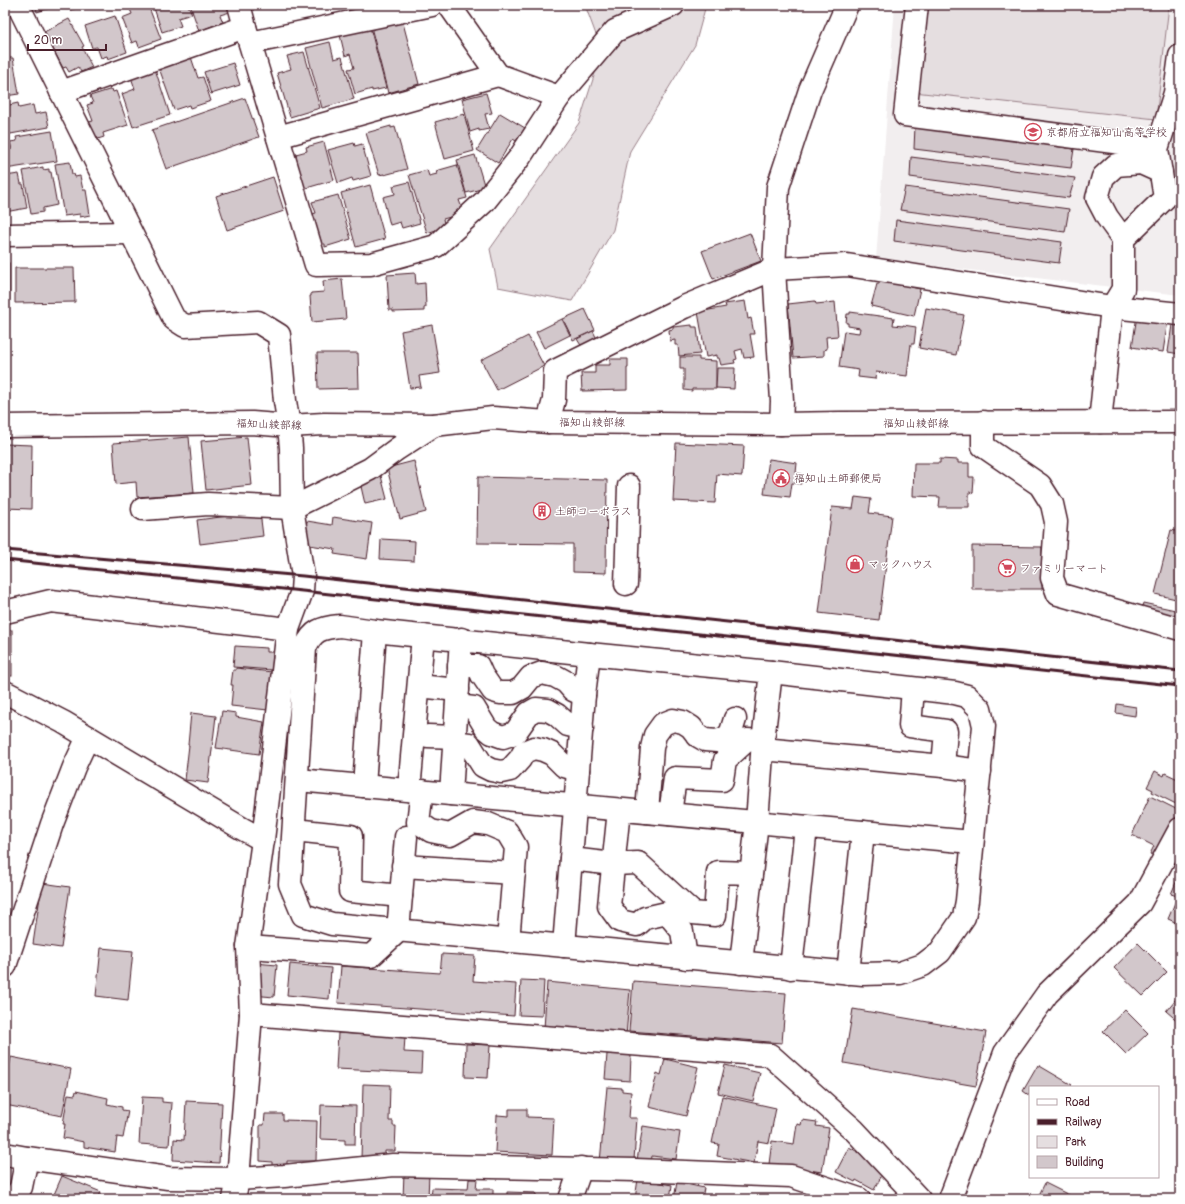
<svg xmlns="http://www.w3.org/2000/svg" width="1185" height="1204" viewBox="0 0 1185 1204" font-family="Pangolin,'Klee One',sans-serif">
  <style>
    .built { fill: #f2eeef }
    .green { fill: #e5dee0; stroke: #987e86 }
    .building { fill: #d2c7cb; stroke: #4a1f2b }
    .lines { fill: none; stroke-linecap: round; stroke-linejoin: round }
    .minor-casing { stroke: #4a1f2b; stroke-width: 25 }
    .major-casing { stroke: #4a1f2b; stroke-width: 25 }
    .minor { stroke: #fff; stroke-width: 22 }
    .major { stroke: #fff; stroke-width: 22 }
    .rail { stroke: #4a1f2b; stroke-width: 3 }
    .labels { text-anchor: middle; stroke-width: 3; stroke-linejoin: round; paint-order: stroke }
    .poi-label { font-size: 11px; fill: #4a1f2b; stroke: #fff; text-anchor: start }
    .street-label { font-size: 11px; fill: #4a1f2b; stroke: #fff }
  </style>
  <rect width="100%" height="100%" fill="#fff"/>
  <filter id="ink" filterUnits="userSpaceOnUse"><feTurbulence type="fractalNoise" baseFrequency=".025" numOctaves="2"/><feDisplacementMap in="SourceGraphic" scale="8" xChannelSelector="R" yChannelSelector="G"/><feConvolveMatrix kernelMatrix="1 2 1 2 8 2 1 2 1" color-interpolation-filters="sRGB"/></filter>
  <g filter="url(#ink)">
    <!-- built -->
    <path class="built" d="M895,5h285v290l-304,-36z"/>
    <!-- green -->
    <g class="green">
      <path d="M585,5h121l-11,40 -65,106 -17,79 -41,71 -74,-14 -8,-38 89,-126 23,-72z"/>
      <path d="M923,5h246l-13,114 -242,-27z"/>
    </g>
    <!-- building -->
    <g class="building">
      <path d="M35,5h25l-23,7z"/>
      <path d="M69,5h20l-19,5z"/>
      <path d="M142,5h6l13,34 -22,8 -2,-6 -5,2 -10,-25 10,-4 -2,-5z"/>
      <path d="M153,5h35l4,9 -14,4 3,8 -19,6z"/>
      <path d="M190,5h38l2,7 -10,3 3,7 -24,9z"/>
      <path d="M115,16l12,36 -19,7 -1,-3 -6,2 -4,-11 -5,1 -7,-22z"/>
      <path d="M69,19l15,27 -2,1 10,20 -11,5 -3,-5 -9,5 -3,-5 -3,1 -19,-36z"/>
      <path d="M402,19l17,65 -31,9 -17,-66z"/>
      <path d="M370,27l16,61 -14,3v-2l-17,5 -7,-25 6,-1 -4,-14 -5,2 -5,-21z"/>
      <path d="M330,42l4,17 8,-2 12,42 -32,9 -16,-60z"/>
      <path d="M8,52l1,6h4l6,36 -14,2v-43z"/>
      <path d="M304,52l16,56 -30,9 -13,-44 14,-4 -4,-13z"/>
      <path d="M191,57l7,21 5,-1 8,24 -21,7 -1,-3 -15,5 -15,-42z"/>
      <path d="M233,63l7,22 -29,9 -7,-22z"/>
      <path d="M155,69l15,46 -37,12 -11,-33 13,-5 -4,-12z"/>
      <path d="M112,89l1,3 3,-1 12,34 -25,8 1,4 -9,3 -6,-18 4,-1 -6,-16 6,-2 -3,-7z"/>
      <path d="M486,93l6,20 -7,1 4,15 -10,2v-2l-9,3 -8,-33z"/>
      <path d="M245,98l14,39 -93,32 -14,-39z"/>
      <path d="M18,103l1,5 14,-3 2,9 11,-2 3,15 -44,8v-29z"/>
      <path d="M500,113l25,15 -9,13 -3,-2 -15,24 -21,-13z"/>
      <path d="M464,114l10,37 -29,8 -10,-37z"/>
      <path d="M391,126v2l4,-1 12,42 -23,6v-1l-5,1 -13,-42z"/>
      <path d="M915,126l159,23 -3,19 -157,-19z"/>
      <path d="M52,131l5,30 -52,8v-19l7,-1 -2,-7 7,-1 -1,-4z"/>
      <path d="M324,142l10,38 -31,9 -8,-32 2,-1 -1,-2 11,-3 -1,-4z"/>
      <path d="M354,143l1,3 7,-2 9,32 -18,5 -1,-3 -14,5 -10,-33z"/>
      <path d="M475,155l10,33 -19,5 -9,-33z"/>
      <path d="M911,157l164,21 -6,20 -159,-21z"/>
      <path d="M70,162l2,12h2l1,3 5,-1 3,14h3l4,25 -10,2v-3l-16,2 -9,-52z"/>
      <path d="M457,165l10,33 -8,2 4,11 -9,3v2l-11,3 2,8 -18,6 -18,-58 18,-5 2,6 8,-2 -1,-3z"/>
      <path d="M43,167v3l6,-1v3h2l6,33 -14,3v4l-12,2 -8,-43z"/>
      <path d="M19,174l2,10h2l4,24 -22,4v-36z"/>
      <path d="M273,177l11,34 -57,19 -11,-34z"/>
      <path d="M409,182l11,41 -18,5 -2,-6 -10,3 -7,-28 12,-3 -2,-8z"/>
      <path d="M370,185l15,54 -29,8 -15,-54z"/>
      <path d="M905,187l164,22 -4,23 -165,-22z"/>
      <path d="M338,195l13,44 -26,8v-3h-3l-10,-30 4,-1 -4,-11z"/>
      <path d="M896,220l166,22 -3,21 -165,-22z"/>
      <path d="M750,233l11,28 -48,18 -11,-28z"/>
      <rect x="5" y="263" width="4" height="39"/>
      <path d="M15,268h59l1,34 -60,1z"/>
      <path d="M415,273l1,11 9,-1 1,24 -2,1v3l-31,1v-2h-4l-2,-35z"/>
      <path d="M342,279l4,40 -34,3 -2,-26h1v-3l13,-1 -1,-11z"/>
      <path d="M880,280l40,9 -6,27 -43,-10 6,-22h2z"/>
      <path d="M745,301l3,18 3,-1 3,16h-4l4,23 -10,1 -2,-9 -7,2 2,8 -3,1 1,3 -14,2 -2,-7h-2v-3l-11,2 -8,-45 28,-5 -1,-3z"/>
      <path d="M815,301l1,3 19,-2 3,34 -12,1 1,12 -3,1v6l-31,2 -5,-54z"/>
      <path d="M926,308l38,7 -8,40 -37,-7z"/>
      <path d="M585,309l10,21 -22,10 -10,-21z"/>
      <path d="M850,312l44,6 -1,7 10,1v-1l13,2 -2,17h-3l-4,32 -31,-4 -1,7 -17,-2 1,-7 -20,-3 5,-36 15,2 1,-5 -12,-2v-3h-2l1,-9h3z"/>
      <path d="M1137,316l31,4 -5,32 -31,-5z"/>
      <path d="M1173,318l7,1v35l-12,-2z"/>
      <path d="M562,319l8,16 -26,13 -8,-16z"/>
      <path d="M432,325l8,48 -21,3 2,11 -11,1 -9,-57z"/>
      <path d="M692,325v2h5l3,27 -21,2 -1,-11h-3v-5l-5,1 -1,-11 4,-1v-2z"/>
      <path d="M593,331l4,8 -15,8 -5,-8z"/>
      <path d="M528,336l16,30 -47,24 -16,-30z"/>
      <path d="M317,353h41l1,35 -41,1z"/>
      <path d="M680,357h19v3l17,1v28h-24v2l-8,-1v-21h-4z"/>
      <path d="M610,359h18v9h-1v22l-45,1 -1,-18h14v-8h15z"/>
      <path d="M717,368h18l-1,21 -18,-1z"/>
      <path d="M189,437l5,56 -57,4 -1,-15 -20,2 -3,-41z"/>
      <path d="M247,437l5,48 -46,5 -5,-49z"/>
      <path d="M676,443l68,3 -2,30 -25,-2 -2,29 -42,-2z"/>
      <path d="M5,444l27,1 -1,64 -26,-1z"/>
      <path d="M769,459l28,4 -1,10 6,1 -1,10 -9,-1 -2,14 -26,-3z"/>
      <path d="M940,459l18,1v3h11v14h5l-1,16 -4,-1v15h-30l1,-10 -27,-1 1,-33h26z"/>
      <path d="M414,461l12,51 -26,7 -13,-51z"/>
      <path d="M380,472l7,27 -22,5 -6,-26z"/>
      <path d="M478,477l129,3 -1,93 -33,-1v-28l-96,-1z"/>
      <path d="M855,497l16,2 -2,14 23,3 -13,104 -60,-7 13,-106 21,2z"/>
      <path d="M260,512l3,24 -63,8 -3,-24z"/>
      <path d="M333,517l39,6 -5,36 -33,-5 1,-5 -32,-5 4,-23 25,4z"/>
      <path d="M1171,530l9,2v68l-25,-6z"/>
      <path d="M381,539l34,2 -1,20 -34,-2z"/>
      <path d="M972,546l70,1v42h-70z"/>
      <path d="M1143,603l37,8v9l-39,-9z"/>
      <rect x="5" y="630" width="7" height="46"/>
      <path d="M235,646l32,2v4h6l-1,18 -39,-3z"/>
      <path d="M236,668l36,4 -4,38 -37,-4 2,-21h-2l2,-15h3z"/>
      <path d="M1117,704l19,3 -1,9 -19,-3z"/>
      <path d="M222,711l14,2v4l28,5 -5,32 -43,-6z"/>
      <path d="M191,713l25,3 -8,67 -23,-3 4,-35h-1z"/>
      <path d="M1155,771l9,5 1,-3 15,7v26l-28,-14 1,-2 -6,-3z"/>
      <path d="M1150,796l30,15 -22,47 -8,-4 4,-8 -22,-11z"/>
      <path d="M1180,852v12l-4,-2z"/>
      <path d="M1180,873v24l-9,-3z"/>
      <path d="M42,883l28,4 -9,61 -28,-4z"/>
      <path d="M1177,898l3,2v27l-5,-2v-3l-7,-3z"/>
      <path d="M1138,943l29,29 -24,24 -29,-28z"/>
      <path d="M101,948l32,3 -5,49 -32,-4z"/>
      <path d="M442,954l33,2 -2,25 43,3 -2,32 -176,-13 3,-37 99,7z"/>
      <path d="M255,963l22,2 -3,32 -22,-2z"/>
      <path d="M290,964l41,4 -2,31 -42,-4z"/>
      <path d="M521,980l23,1 -2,35 -23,-1z"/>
      <path d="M633,981l153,12 -4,50 -153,-12z"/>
      <path d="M547,982l83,8 -4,46 -82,-7z"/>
      <path d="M1180,994v29l-14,-12z"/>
      <path d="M853,1009l133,23 -10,54 -132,-23z"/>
      <path d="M1125,1010l23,23 -22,21 -23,-23z"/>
      <path d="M338,1033l67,4 -1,15 18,1 -1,20 -85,-4z"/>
      <path d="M466,1044l24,1 -2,33 -23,-1z"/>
      <path d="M607,1054l24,1 -1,26 -25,-2z"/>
      <path d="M11,1057l60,12 -9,47 -57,-11v-16z"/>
      <path d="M665,1059l33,8 -12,49 -37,-9 8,-34 4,2z"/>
      <path d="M725,1065l35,8 -7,28 -35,-8z"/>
      <path d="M1038,1065l34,20 -2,2h-40v9l-7,-5z"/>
      <path d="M363,1084l27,1 -1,36h4v5h3l-1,25h-10v9l-24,-1z"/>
      <path d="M607,1087l15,1v3l9,1 -2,26h8l-3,42 -34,2z"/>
      <path d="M76,1091l32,7 -1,6 15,3v3l6,1 -5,27 -6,-1 -2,15 -31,-5v-5l-21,-4 2,-14h-2l5,-30 7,1z"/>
      <path d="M722,1096l54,12 -7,35 -11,-2 -4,22 -37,-7 2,-12 -7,-1z"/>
      <path d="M142,1097l20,1v4l10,1 -3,43 -30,-2z"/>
      <path d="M186,1101l36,2 -3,60 -46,-3 1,-21 10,1z"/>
      <path d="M321,1105l35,1 -1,38h-10v-4l-25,-1z"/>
      <path d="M509,1109h18v8l27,1 -2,37 -57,-3 2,-37 12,1z"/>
      <path d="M265,1114h18v6l34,1 -1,40h-29v7h-15v-6l-12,-1v-36h4z"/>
      <path d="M802,1120l15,2 -1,4 13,2 -7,44 -53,-8 3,-23 22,3 3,-20 4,1z"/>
      <path d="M643,1126l37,6 -4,27 -24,-3 -1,7 -14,-3z"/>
      <path d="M849,1147l18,10 -1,3 9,5 -1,3 9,5 -9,17 -18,-10 -1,2 -19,-10z"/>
      <path d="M404,1172l25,1 -1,26h-25z"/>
      <path d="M62,1176l39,16 -3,7h-46z"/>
      <path d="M469,1179h8l-1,10h17v10h-62l1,-11 36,1z"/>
      <path d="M638,1179l34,6 -2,14h-35z"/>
      <path d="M677,1182l27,6 -2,11h-28z"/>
      <path d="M1045,1183l32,16h-40z"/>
      <path d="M507,1192l29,1v6h-29z"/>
    </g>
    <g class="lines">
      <!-- minor casing -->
      <g class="minor-casing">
        <g id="minor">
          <path d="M18,5l156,314 11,7 73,-4 21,13 6,66 4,25 2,22 1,60 11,68 -1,15 -14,38 -25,211 -15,107 3,67 -13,165 -4,20"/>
          <path d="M449,5l49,70 61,22"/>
          <path d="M917,5l-12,110 224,29 28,5"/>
          <path d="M245,27l71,238 55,-1 65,-18 49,-45 35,-44 39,-60 56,-66 58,-26"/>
          <path d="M250,43l182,-38"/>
          <path d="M61,92l184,-65 -6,-22"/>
          <path d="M278,137l220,-62"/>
          <path d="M5,235l125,-2"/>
          <path d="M1123,239l-16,-22 -10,-19 6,-21 13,-12 25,-2 20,9"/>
          <path d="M548,422l6,-22 1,-29 129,-64 90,-38 73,-4 265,42 68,7"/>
          <path d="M983,422v24l57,39 12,19 4,18 -4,56 6,16 122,35"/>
          <path d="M1100,422l12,-115 11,-18v-50l42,-41 -8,-49 18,-56 5,-37"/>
          <path d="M781,424l1,-23 -8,-132 4,-82 32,-97 37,-85"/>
          <path d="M143,509l65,-5 84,4 78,-39 27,-20 37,-24"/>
          <path d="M626,584l3,-98"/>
          <path d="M5,612l46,-11 237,28"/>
          <path d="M340,626l35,5 214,23 182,18 184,21 12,3 13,13 4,17 -13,133 -4,42 -3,16 -24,35 -17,13 -23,8 -37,1 -531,-50 -29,-9 -13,-31 15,-236c8,-18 16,-20 35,-22z"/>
          <path d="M459,666h19l4,9 11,16 7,2h13l9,-5 9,-11 11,-4 13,3 11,6 7,8 11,5"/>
          <path d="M428,687l30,3"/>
          <path d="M913,689l-3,37 36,5 -3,35"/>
          <path d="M5,692l58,30 178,106 22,12"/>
          <path d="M457,706l17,2 12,20 6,5 11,4 12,-4 14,-20 7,-4 12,1 9,5 11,10 14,3"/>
          <path d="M428,736l27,1"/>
          <path d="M454,742l15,2 14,22 8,4 10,2 9,-2 10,-11 4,-7 10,-4 9,2 9,4 12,12 14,4"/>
          <path d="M763,749l180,17 37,5"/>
          <path d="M298,780l674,62"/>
          <path d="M364,786l11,-155"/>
          <path d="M409,790l14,-154"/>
          <path d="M422,791l-4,31 13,9 19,4 23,-13 15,2 19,8 9,15 -8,94"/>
          <path d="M451,794l10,-155"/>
          <path d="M619,810l-10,96 11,15 17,4 8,-7 22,-5 15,18 4,27"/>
          <path d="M647,812l5,-64 3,-13 8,-11 10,-4 10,2 8,5 7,9 7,4 12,1 9,-3 5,-6 4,-13"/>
          <path d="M670,814l5,-36 47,2 3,-20 22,-20 16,1"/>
          <path d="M294,830l57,6 -1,55 51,5"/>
          <path d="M571,859l42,5 25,-1 55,50 22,2 3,-43 33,1"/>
          <path d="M403,866l111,7"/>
          <path d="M564,946l20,-251 5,-41"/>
          <path d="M248,947l123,9 27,-25 8,-94"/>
          <path d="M741,963l16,-141 6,-81 8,-69"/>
          <path d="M5,966l47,-142 22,-57 14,-30"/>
          <path d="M791,968l15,-141"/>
          <path d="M848,973l15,-141"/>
          <path d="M251,1014l519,41 84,75 65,69"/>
          <path d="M5,1154l22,4 141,20 70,1 46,-3 109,-11 243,5 155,6 68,23"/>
          <path d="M14,1199l7,-12 6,-29"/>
          <path d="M570,1199l11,-31"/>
          <path d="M950,1199l55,-146 42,-59 93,-91 40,-74"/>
        </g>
      </g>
      <!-- major casing -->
      <g class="major-casing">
        <path id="major" d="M5,426l247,-3 37,3 35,-2 110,1 59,-7 55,4 233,2 59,-1 340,-1"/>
      </g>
      <!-- minor -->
      <use href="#minor" class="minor"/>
      <!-- major -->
      <use href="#major" class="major"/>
      <!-- rail -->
      <g class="rail">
        <path d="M5,550l298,26 877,95"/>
        <path d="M5,560l297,31 878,95"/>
      </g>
    </g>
  </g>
  <!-- icons -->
  <defs>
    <g id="school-ring" transform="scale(0.9)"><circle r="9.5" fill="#fff" stroke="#d1495b" stroke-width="1.5"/><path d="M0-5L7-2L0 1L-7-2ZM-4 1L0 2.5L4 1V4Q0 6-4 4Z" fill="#d1495b"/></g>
    <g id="civic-ring" transform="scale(0.9)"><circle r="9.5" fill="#fff" stroke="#d1495b" stroke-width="1.5"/><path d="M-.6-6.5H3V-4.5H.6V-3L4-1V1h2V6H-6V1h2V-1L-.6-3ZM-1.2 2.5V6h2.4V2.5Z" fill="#d1495b"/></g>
    <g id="building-ring" transform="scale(0.9)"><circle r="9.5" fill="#fff" stroke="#d1495b" stroke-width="1.5"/><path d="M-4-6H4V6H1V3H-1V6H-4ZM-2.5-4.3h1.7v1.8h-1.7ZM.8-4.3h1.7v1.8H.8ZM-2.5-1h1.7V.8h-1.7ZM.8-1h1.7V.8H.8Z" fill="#d1495b"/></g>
    <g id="shop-ring" transform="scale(0.9)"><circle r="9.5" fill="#fff" stroke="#d1495b" stroke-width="1.5"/><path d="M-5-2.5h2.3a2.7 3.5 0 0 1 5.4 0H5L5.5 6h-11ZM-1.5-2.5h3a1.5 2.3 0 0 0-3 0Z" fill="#d1495b"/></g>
    <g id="supermarket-ring" transform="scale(0.9)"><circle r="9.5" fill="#fff" stroke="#d1495b" stroke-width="1.5"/><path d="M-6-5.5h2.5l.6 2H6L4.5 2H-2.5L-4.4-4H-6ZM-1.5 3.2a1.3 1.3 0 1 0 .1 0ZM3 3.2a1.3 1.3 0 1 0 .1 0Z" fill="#d1495b"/></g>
  </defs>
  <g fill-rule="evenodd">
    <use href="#school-ring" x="1033" y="132"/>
    <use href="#civic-ring" x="781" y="478"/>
    <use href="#building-ring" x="542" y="511"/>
    <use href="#shop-ring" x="855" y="564"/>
    <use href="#supermarket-ring" x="1007" y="568"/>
  </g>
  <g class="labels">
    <!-- poi labels -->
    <g class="poi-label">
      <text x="1046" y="136">京都府立福知山高等学校</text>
      <text x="794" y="482">福知山土師郵便局</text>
      <text x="555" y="515">土師コーポラス</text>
      <text x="868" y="568">マックハウス</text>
      <text x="1020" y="572">ファミリーマート</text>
    </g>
    <!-- street labels -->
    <g class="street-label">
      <text x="592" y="426">福知山綾部線</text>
      <text x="916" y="427">福知山綾部線</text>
      <text transform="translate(269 424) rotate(2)" y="4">福知山綾部線</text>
    </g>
  </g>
  <!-- margin -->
  <rect width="1185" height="1204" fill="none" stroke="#fff" stroke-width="20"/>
  <rect x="10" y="10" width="1165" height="1184" fill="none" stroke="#4a1f2b" stroke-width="1.5" filter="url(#ink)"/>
  <!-- legend -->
  <rect x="1029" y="1086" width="130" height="92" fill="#ffffff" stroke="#b7a5aa"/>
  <rect x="1037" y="1099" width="20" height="6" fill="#ffffff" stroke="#b7a5aa"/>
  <text x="1065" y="1106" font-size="12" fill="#4a1f2b">Road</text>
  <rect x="1037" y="1119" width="20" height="6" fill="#4a1f2b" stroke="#b7a5aa"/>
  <text x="1065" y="1126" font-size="12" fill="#4a1f2b">Railway</text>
  <rect x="1037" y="1136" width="20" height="12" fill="#e5dee0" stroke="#b7a5aa"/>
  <text x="1065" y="1146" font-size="12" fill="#4a1f2b">Park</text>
  <rect x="1037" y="1156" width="20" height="12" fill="#d2c7cb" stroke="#b7a5aa"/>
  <text x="1065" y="1166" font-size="12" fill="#4a1f2b">Building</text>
  <!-- scale -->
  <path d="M28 44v6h78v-6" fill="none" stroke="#4a1f2b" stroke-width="2"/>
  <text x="34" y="44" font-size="12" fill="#4a1f2b" stroke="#ffffff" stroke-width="3" paint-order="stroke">20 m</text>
</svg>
